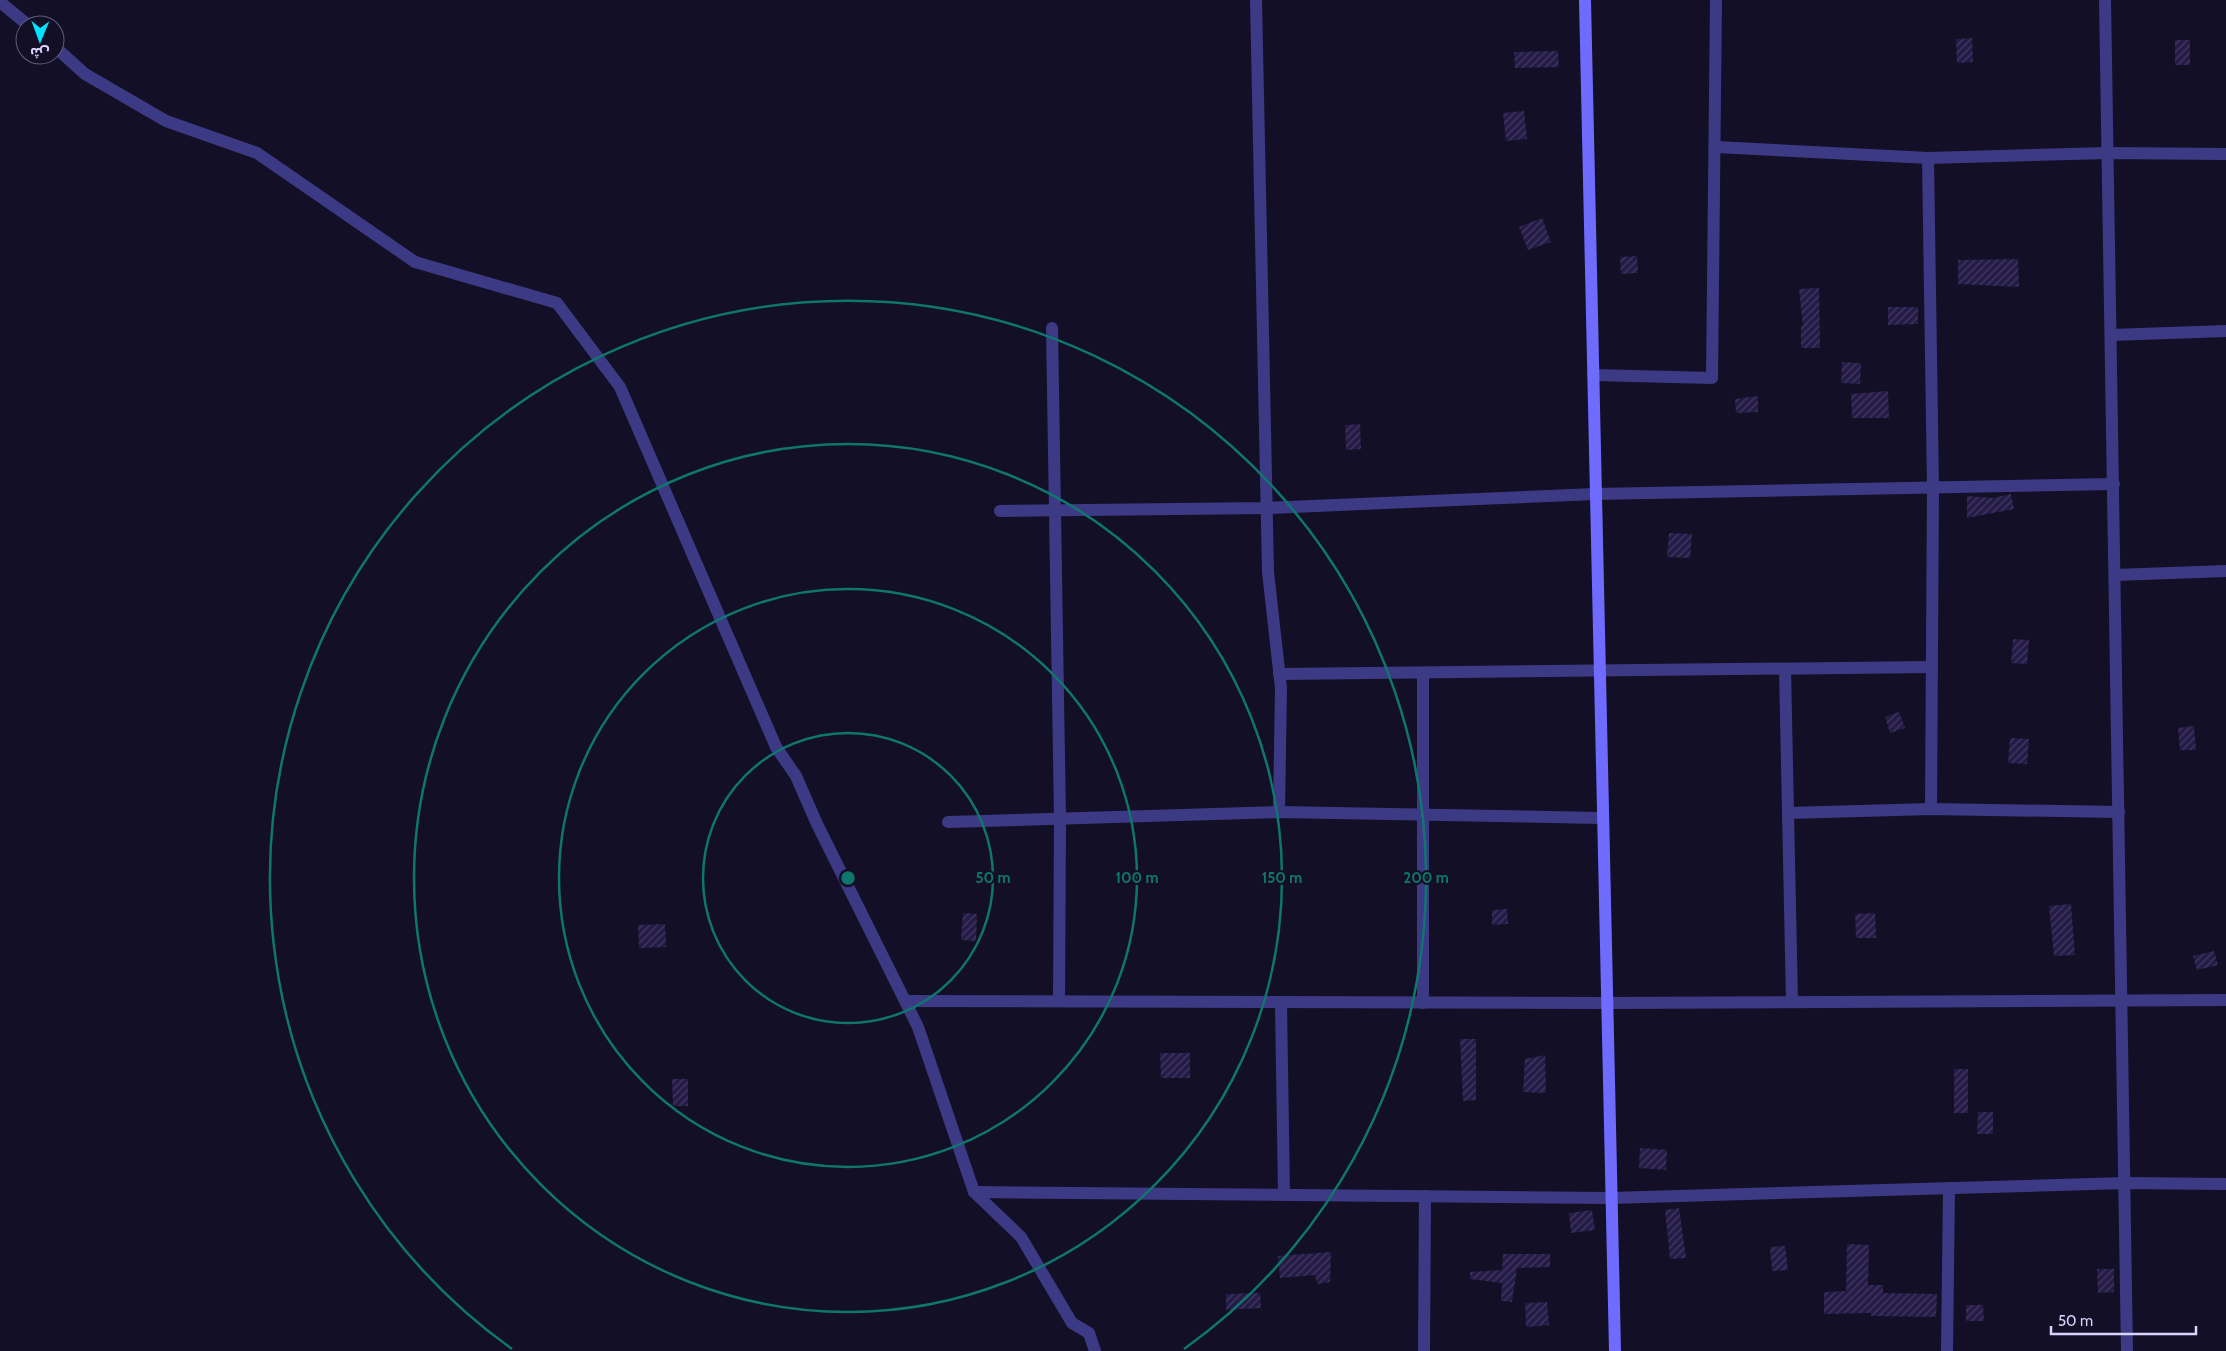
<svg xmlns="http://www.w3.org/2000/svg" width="2226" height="1351" viewBox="0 0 2226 1351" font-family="Cabin,'Noto Sans Arabic',sans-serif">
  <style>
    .building { fill: url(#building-hatch) }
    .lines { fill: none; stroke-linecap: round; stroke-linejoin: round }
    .street { stroke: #3d3a85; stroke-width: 12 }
    .secondary { stroke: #6f6bff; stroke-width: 12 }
    .ring { fill: none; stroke: #0f766e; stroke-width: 2.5 }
    .centre { fill: #0f766e; stroke: #130f26; stroke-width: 2.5 }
    .ring-label { font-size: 15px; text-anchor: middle; font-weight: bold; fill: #0f766e; stroke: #130f26; stroke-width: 4; stroke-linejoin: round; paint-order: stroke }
  </style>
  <defs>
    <pattern id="building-hatch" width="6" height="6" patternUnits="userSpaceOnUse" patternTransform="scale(1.25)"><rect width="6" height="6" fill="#241b47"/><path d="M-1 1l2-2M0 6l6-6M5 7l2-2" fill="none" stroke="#433b63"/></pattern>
  </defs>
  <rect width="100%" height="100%" fill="#130f26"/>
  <!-- building -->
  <g class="building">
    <path d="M1972,38l1,24 -16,1 -1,-24z"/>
    <rect x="2175" y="40" width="15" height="25"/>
    <path d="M1558,51l1,16 -44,1 -1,-16z"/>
    <path d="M1524,111l3,28 -21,2 -3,-28z"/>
    <path d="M1542,218l9,24 -23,8 -9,-23z"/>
    <path d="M1637,256l1,17 -17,1 -1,-17z"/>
    <path d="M2018,259l1,28 -61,-3v-24z"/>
    <path d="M1819,288l1,60h-19v-22h2l-4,-37z"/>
    <path d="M1888,307h30v17l-30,1z"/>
    <path d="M1842,362l19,1 -1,21 -19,-1z"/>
    <path d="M1888,391l1,27h-37l-1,-24z"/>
    <path d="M1758,396v16l-22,1 -1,-14z"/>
    <path d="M1360,424l1,25 -15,1 -1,-25z"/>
    <path d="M2011,494l3,15 -47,9v-22l25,2z"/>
    <path d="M1669,533l23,1 -2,24 -23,-1z"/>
    <path d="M2013,639l16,1 -2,24 -16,-1z"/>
    <path d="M1899,712l6,16 -15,5 -5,-16z"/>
    <path d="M2194,726l2,24h-16l-2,-22z"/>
    <path d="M2010,738l19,1 -2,25 -19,-1z"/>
    <path d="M2071,904l4,51 -21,1 -5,-50z"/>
    <path d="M1507,909l1,15 -16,1v-15z"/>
    <path d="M963,913l14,1 -1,27 -15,-1z"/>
    <path d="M1875,913l1,25h-20l-1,-24z"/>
    <path d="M665,924l1,23 -27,1 -1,-23z"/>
    <path d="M2214,951l4,14 -21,5 -4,-14z"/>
    <path d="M1460,1039h16v61l-13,1z"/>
    <path d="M1160,1053h30v25h-29z"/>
    <path d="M1545,1055l1,38 -23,-1 2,-33z"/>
    <rect x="1954" y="1069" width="14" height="44"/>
    <path d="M672,1079h16v27h-15z"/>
    <path d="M1978,1112h15v22h-16z"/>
    <path d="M1640,1148l27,2 -1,20 -27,-2z"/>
    <path d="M1679,1208l7,50 -16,1 -5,-49z"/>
    <path d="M1592,1210l3,20 -24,3 -2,-20z"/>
    <path d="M1847,1244l22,1 -1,40h15v8l54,1 -1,23 -65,-1v-3l-47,1v-22l22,-1z"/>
    <path d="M1785,1246l3,24 -16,1 -2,-24z"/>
    <path d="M1331,1252l-1,30 -13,2 -2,-9 -35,3 -2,-22z"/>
    <path d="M1503,1254h47v13l-33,1 -5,34 -11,-1 1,-18 -32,-4v-7l32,-2z"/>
    <path d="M2097,1269h17v23l-16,1z"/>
    <path d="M1260,1293l1,15 -35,2v-16z"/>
    <path d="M1547,1302l2,23 -23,2 -1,-24z"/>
    <path d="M1966,1305h17l1,16h-18z"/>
  </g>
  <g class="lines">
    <!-- street -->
    <g class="street">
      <path d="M1256,0l12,572 13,116 -2,124"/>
      <path d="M2105,0l22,1351"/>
      <path d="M0,2l28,23"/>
      <path d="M55,47l30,27 81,47 91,32 158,109 142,41 63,84 156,360 20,29 21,48 101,203 56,165 47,45 51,86 17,10 6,18"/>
      <path d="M1716,147l212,11 180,-5 118,1"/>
      <path d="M1928,158l5,330 -2,321"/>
      <path d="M1052,328l8,491 -1,182"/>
      <path d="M2111,335l115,-4"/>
      <path d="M1593,375l119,3 4,-378"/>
      <path d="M1000,511l267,-3 328,-14 519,-10"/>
      <path d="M2115,575l111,-4"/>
      <path d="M1785,669l7,333"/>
      <path d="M1423,673v330"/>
      <path d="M1279,674l652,-7"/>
      <path d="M1788,813l143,-4 188,3"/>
      <path d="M948,822l331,-10 323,6"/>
      <path d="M906,1001l700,2 620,-3"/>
      <path d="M1281,1002l3,193"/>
      <path d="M974,1192l636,6 515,-15 101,1"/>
      <path d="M1424,1351l1,-155"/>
      <path d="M1947,1351l2,-163"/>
    </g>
    <!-- secondary -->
    <path class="secondary" d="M1585,0l30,1351"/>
  </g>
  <!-- distance rings -->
  <g class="ring">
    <circle cx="848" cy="878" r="145"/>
    <circle cx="848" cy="878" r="289"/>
    <circle cx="848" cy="878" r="434"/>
    <path d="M512 1349A578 578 0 1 1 1184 1349"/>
  </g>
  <circle cx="848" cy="878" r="8" class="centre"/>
  <g class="ring-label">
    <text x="993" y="883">50 m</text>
    <text x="1137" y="883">100 m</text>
    <text x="1282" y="883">150 m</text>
    <text x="1426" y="883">200 m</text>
  </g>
  <!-- north arrow -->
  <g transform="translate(40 40) rotate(181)"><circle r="24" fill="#130f26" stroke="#625e7d"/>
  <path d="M0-4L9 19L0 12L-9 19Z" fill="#00e5ff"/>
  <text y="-8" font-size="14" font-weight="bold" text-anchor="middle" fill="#d9d4ff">ش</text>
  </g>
  <!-- scale -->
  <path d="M2051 1326v8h145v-8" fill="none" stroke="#d9d4ff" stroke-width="2.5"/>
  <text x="2058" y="1326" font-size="15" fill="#d9d4ff" stroke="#130f26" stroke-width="4" paint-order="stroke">50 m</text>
</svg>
